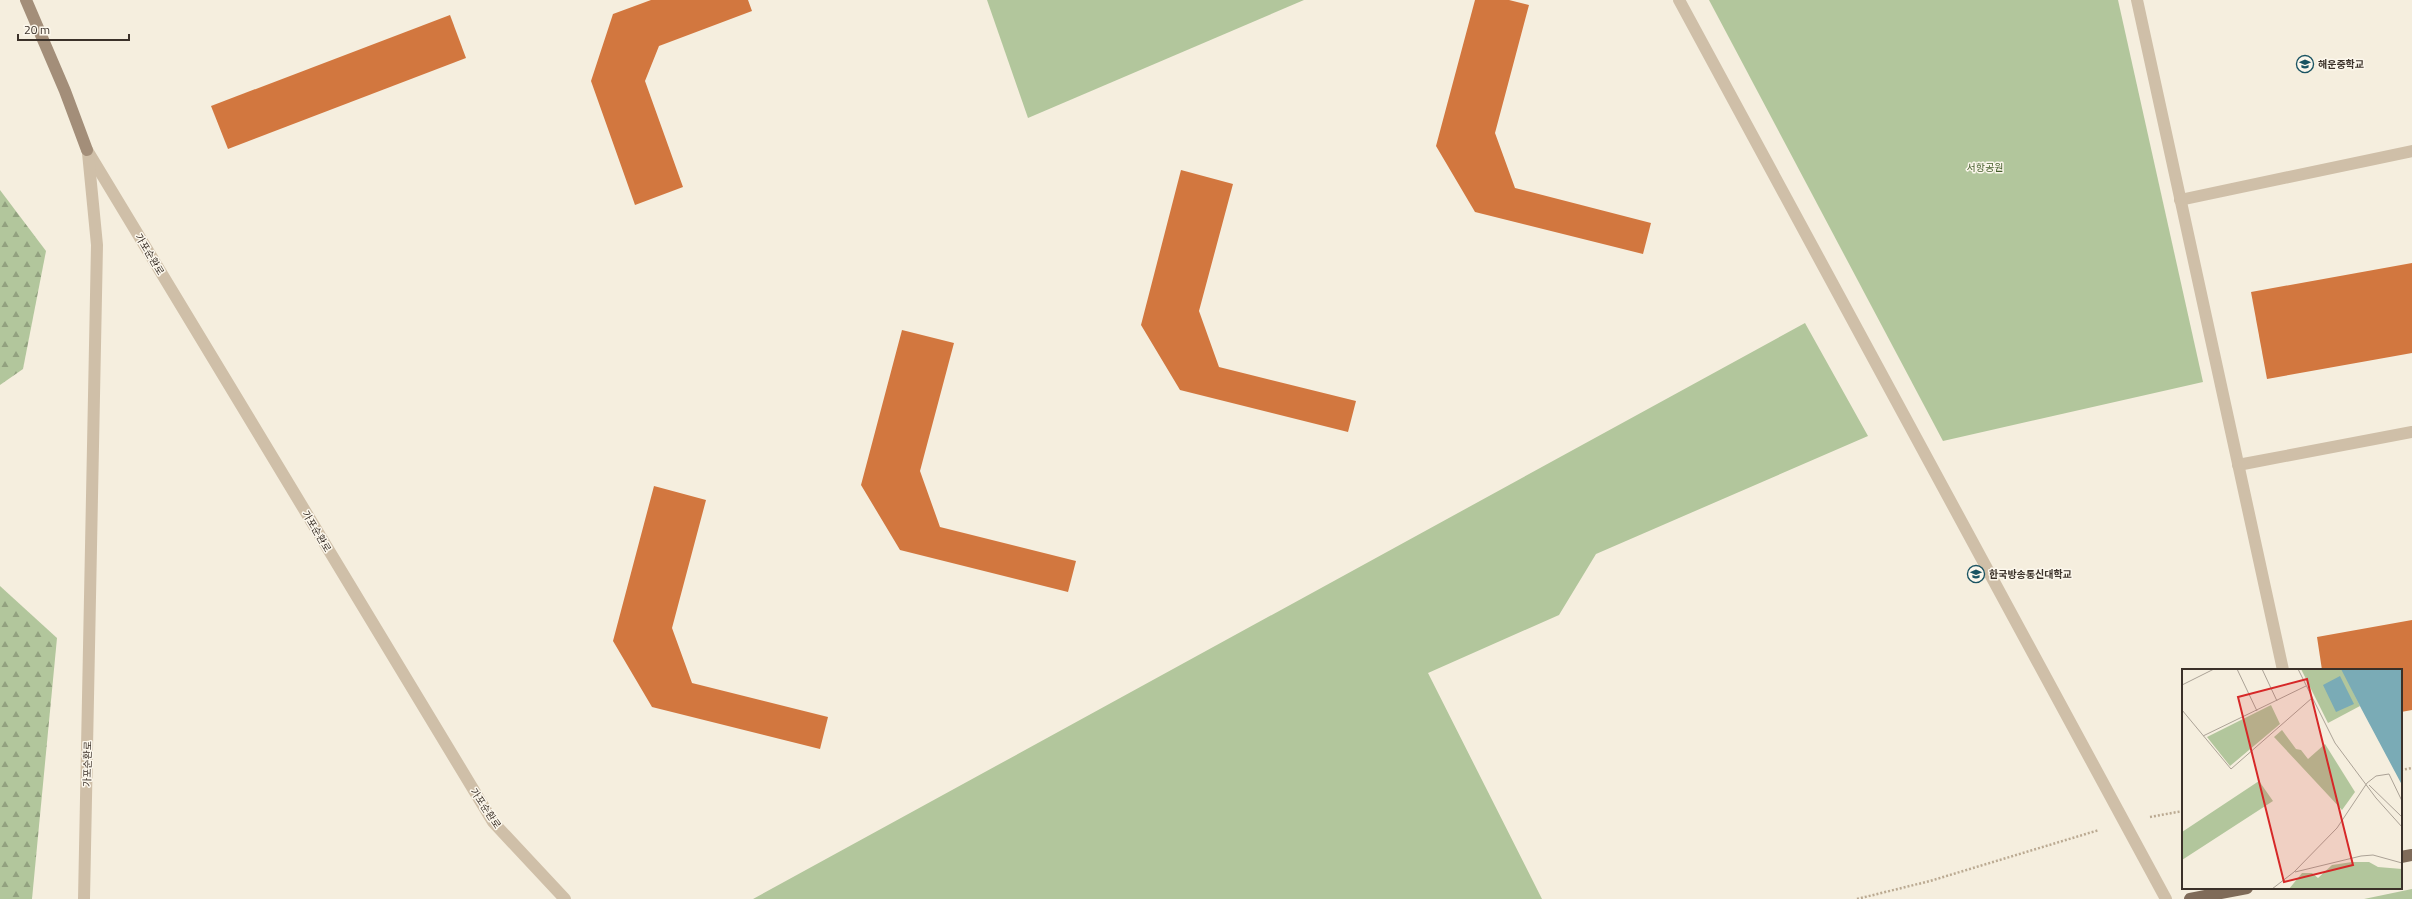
<svg xmlns="http://www.w3.org/2000/svg" width="2412" height="899" viewBox="0 0 2412 899" font-family="'Titillium Web','Noto Sans KR',sans-serif">
  <style>
    .green { fill: #b2c69c }
    .forest { fill: url(#forest-firs) }
    .building { fill: #d2773f }
    .lines { fill: none; stroke-linecap: round; stroke-linejoin: round }
    .path { stroke: #bbaa92; stroke-width: 2.5; stroke-dasharray: 2 2; stroke-linecap: butt }
    .street { stroke: #cfbfa8; stroke-width: 12 }
    .secondary { stroke: #a38e79; stroke-width: 12 }
    .primary { stroke: #7f6b59; stroke-width: 12 }
    .labels { text-anchor: middle; stroke-width: 3; stroke-linejoin: round; paint-order: stroke }
    .poi-label { font-size: 10px; font-weight: bold; fill: #3b3129; stroke: #fcf7ec; text-anchor: start }
    .park-label { font-size: 10px; fill: #435d2a; stroke: #fcf7ec }
    .street-label { font-size: 10px; fill: #3b3129; stroke: #fcf7ec }
    .inset-road { fill: none; stroke: #aba296; stroke-width: 1 }
    .view { fill: #d62828; fill-opacity: 0.15; stroke: #d62828; stroke-width: 2 }
    .inset-edge { fill: none; stroke: #3b3129; stroke-width: 2 }
  </style>
  <defs>
    <pattern id="forest-firs" width="22" height="20" patternUnits="userSpaceOnUse"><rect width="22" height="20" fill="#b2c69c"/><path d="M5 1l3.5 6h-7zM16 11l3.5 6h-7z" fill="#92a17f"/></pattern>
  </defs>
  <rect width="100%" height="100%" fill="#f5eede"/>
  <!-- green -->
  <g class="green">
    <path d="M987,0h317l-276,118z"/>
    <path d="M1709,0h409l85,382 -260,59z"/>
    <path d="M1805,323l63,113 -272,118 -37,61 -131,58 114,226h-789z"/>
    <path d="M2412,889v10h-48z"/>
  </g>
  <!-- forest -->
  <g class="forest">
    <path d="M0,190l46,61 -23,118 -23,16z"/>
    <path d="M0,586l57,52 -25,261h-32z"/>
  </g>
  <!-- building -->
  <g class="building">
    <path d="M651,0h97l4,11 -93,35 -14,35 38,106 -48,18 -44,-124 22,-67z"/>
    <path d="M1475,0h34l20,5 -34,128 20,55 136,35 -8,31 -168,-42 -39,-66z"/>
    <path d="M450,15l16,43 -238,91 -17,-43z"/>
    <path d="M1181,170l52,14 -34,127 20,56 137,34 -8,31 -168,-42 -39,-65z"/>
    <path d="M2412,263v90l-145,26 -16,-87z"/>
    <path d="M902,330l52,13 -34,128 20,56 136,34 -8,31 -168,-42 -39,-65z"/>
    <path d="M654,486l52,14 -34,128 20,55 136,34 -8,32 -168,-42 -39,-66z"/>
    <path d="M2412,620v90l-11,2v-42h-79l-5,-33z"/>
  </g>
  <g class="lines">
    <!-- path -->
    <g class="path">
      <path d="M2401,770l11,-2"/>
      <path d="M2150,817l33,-6"/>
      <path d="M1857,899l73,-18 169,-51"/>
    </g>
    <!-- street -->
    <g class="street">
      <path d="M1679,0l487,899"/>
      <path d="M2137,0l146,670"/>
      <path d="M87,150l406,672 72,77"/>
      <path d="M2180,200l232,-49"/>
      <path d="M2238,465l174,-33"/>
      <path d="M84,899l13,-654 -9,-92"/>
    </g>
    <!-- secondary -->
    <path class="secondary" d="M26,0l39,91 22,59"/>
    <!-- primary -->
    <g class="primary">
      <path d="M2401,857l11,-2"/>
      <path d="M2190,899l57,-11"/>
    </g>
  </g>
  <!-- icons -->
  <defs>
    <g id="school-ring" transform="scale(0.9)"><circle r="9.5" fill="#fcf7ec" stroke="#195362" stroke-width="1.5"/><path d="M0-5L7-2L0 1L-7-2ZM-4 1L0 2.5L4 1V4Q0 6-4 4Z" fill="#195362"/></g>
    <g id="university-ring" transform="scale(0.9)"><circle r="9.5" fill="#fcf7ec" stroke="#195362" stroke-width="1.5"/><path d="M0-5L7-2L0 1L-7-2ZM-4 1L0 2.5L4 1V4Q0 6-4 4Z" fill="#195362"/></g>
  </defs>
  <g fill-rule="evenodd">
    <use href="#school-ring" x="2305" y="64"/>
    <use href="#university-ring" x="1976" y="574"/>
  </g>
  <g class="labels">
    <!-- poi labels -->
    <g class="poi-label">
      <text x="2318" y="68">해운중학교</text>
      <text x="1989" y="578">한국방송통신대학교</text>
    </g>
    <!-- park labels -->
    <g class="park-label">
      <text x="1985" y="171">서항공원</text>
    </g>
    <!-- street labels -->
    <g class="street-label">
      <text transform="translate(150 254) rotate(59)" y="4">가포순환로</text>
      <text transform="translate(317 531) rotate(59)" y="4">가포순환로</text>
      <text transform="translate(87 764) rotate(-89)" y="4">가포순환로</text>
      <text transform="translate(486 808) rotate(56)" y="4">가포순환로</text>
    </g>
  </g>
  <!-- overview -->
  <g transform="translate(2182 669)">
    <rect width="220" height="220" fill="#f5eede"/>
    <path d="M119,0h41l18,37 -32,17zM89,36l9,19 -50,42 -23,-29zM100,61l14,19 5,1 7,9 17,-15 30,48 -13,18 -68,-73zM77,112l14,20 -91,59v-28z" fill="#b2c69c"/>
    <path d="M170,193h17l9,5 24,2v20h-113l13,-16h10l6,5 14,-13z" fill="#b2c69c"/>
    <path d="M159,0h61v116l-40,-75zM158,7l14,28 -18,8 -13,-27z" fill="#7aabb6"/>
    <path class="inset-road" d="M55,0l20,42M80,0l15,32M116,0l37,74 41,55 26,29M0,16l32,-16M0,41l49,59 81,-71M21,67l103,-50M187,116l33,32M113,203l66,-16 12,-1 29,8M90,220l22,-17 43,-44 30,-45 9,-7 13,-2 13,27"/>
    <path class="view" d="M125,10l46,186 -69,17 -46,-185z"/>
    <rect width="220" height="220" class="inset-edge"/>
  </g>
  <!-- scale -->
  <path d="M18 34v6h111v-6" fill="none" stroke="#3b3129" stroke-width="2"/>
  <text x="24" y="34" font-size="12" fill="#3b3129" stroke="#fcf7ec" stroke-width="3" paint-order="stroke">20 m</text>
</svg>
